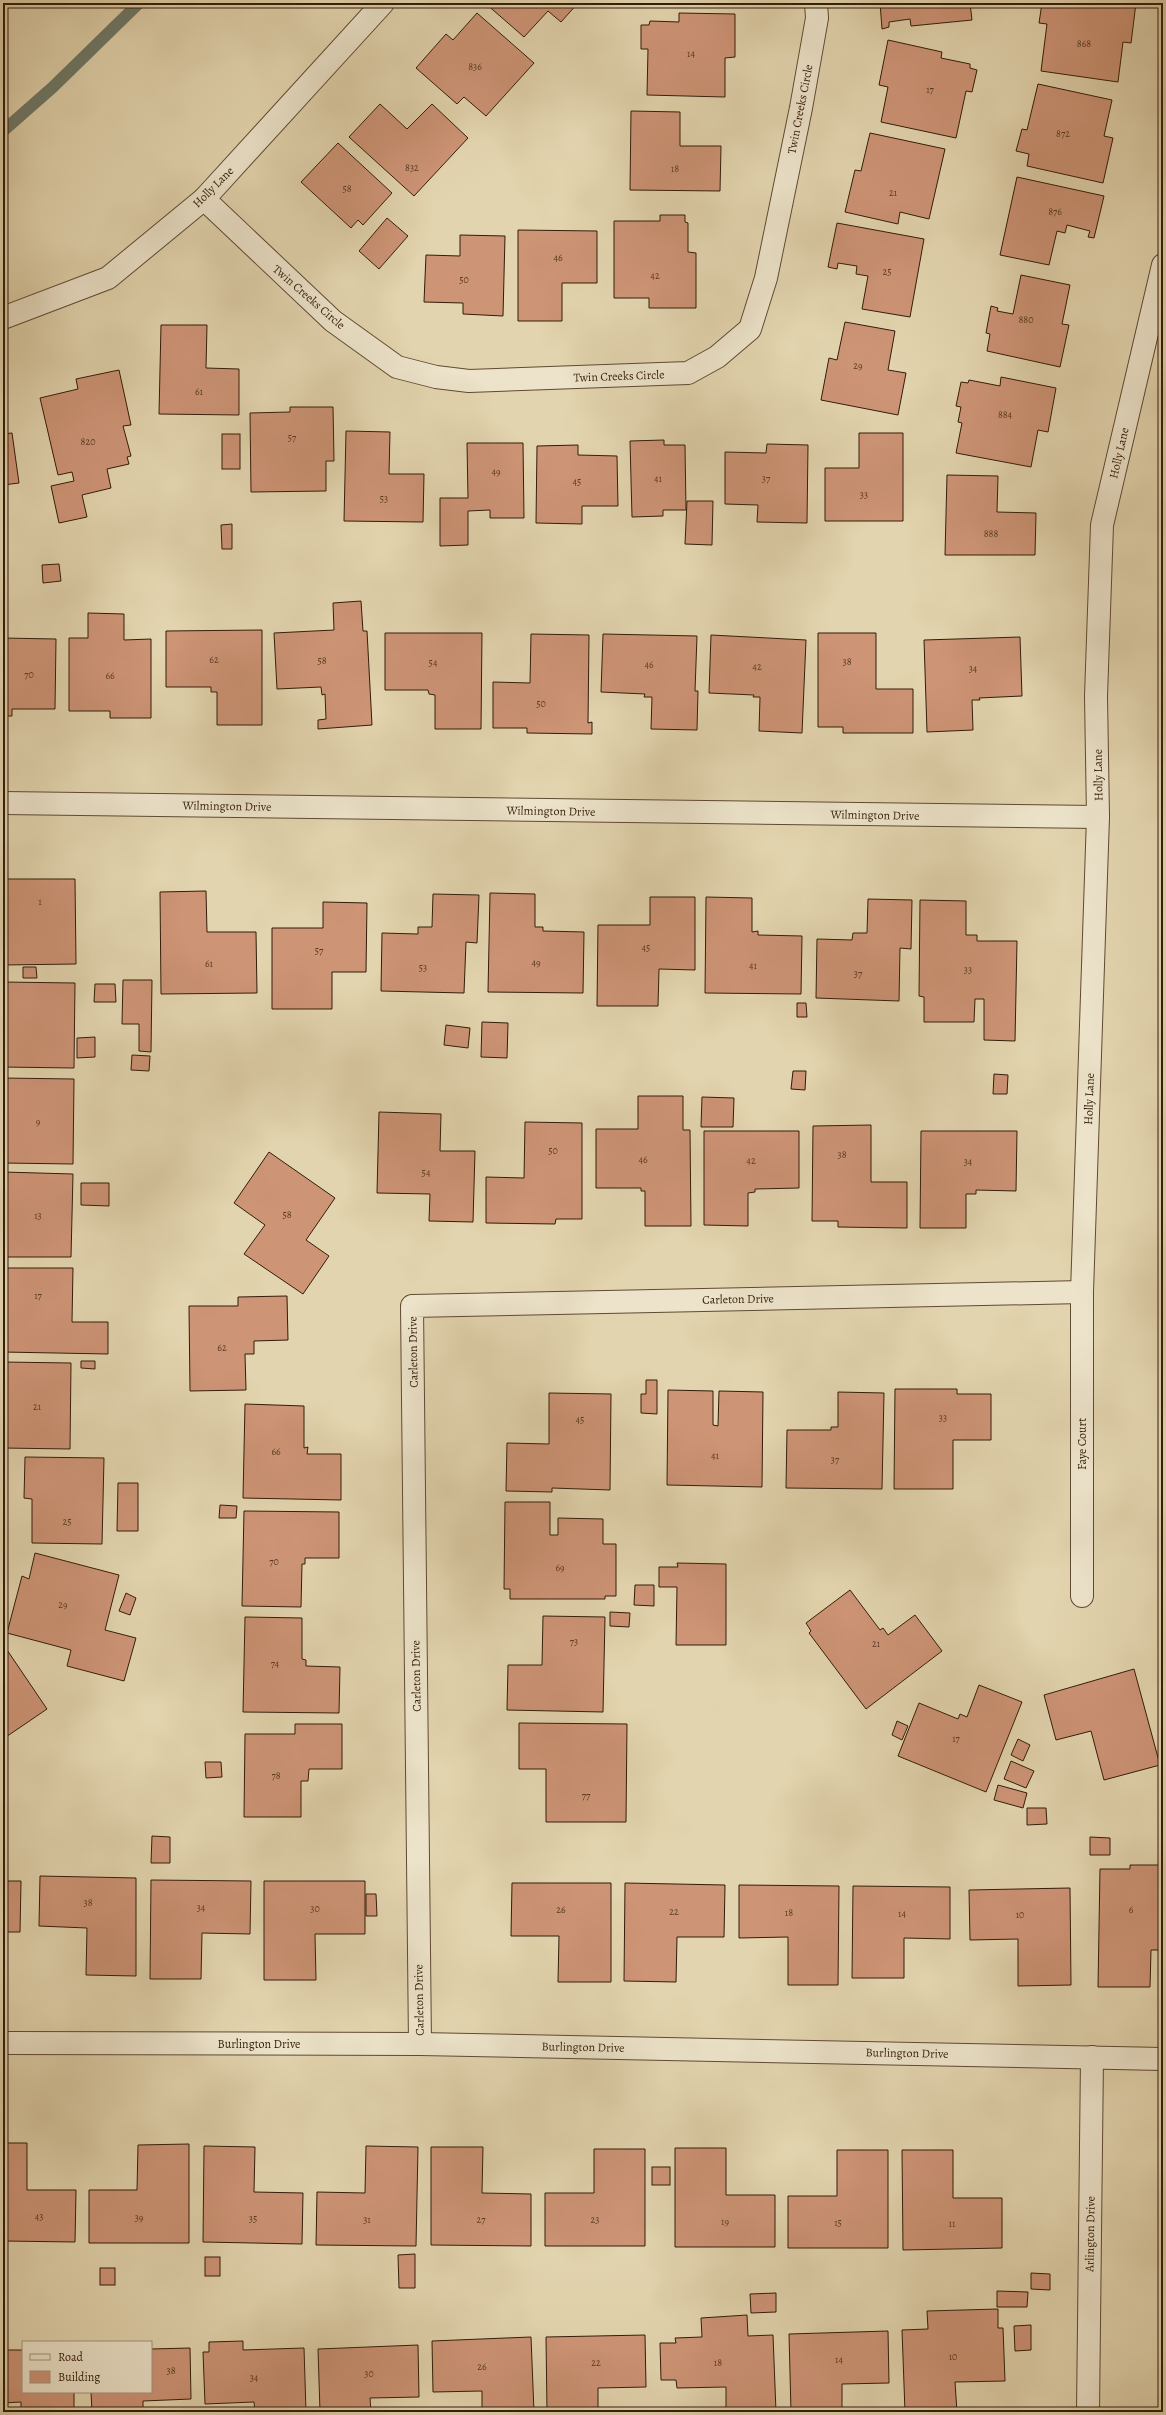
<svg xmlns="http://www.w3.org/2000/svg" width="1166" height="2415" viewBox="0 0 1166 2415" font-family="Alegreya,serif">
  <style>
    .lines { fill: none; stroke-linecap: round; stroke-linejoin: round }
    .stream { stroke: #6e7a6a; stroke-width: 12 }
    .building { fill: #cd9476; stroke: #331c08 }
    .minor-casing { stroke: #5f4a32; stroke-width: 24 }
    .minor { stroke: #ece3ca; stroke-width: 22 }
    .labels { text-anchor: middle; stroke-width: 4; stroke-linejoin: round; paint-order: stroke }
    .number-label { font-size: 10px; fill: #5a3a24 }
    .street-label { font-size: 12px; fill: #331c08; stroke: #ece3ca }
  </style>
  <rect width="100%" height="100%" fill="#e2d4ae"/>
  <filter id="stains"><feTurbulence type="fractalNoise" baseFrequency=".005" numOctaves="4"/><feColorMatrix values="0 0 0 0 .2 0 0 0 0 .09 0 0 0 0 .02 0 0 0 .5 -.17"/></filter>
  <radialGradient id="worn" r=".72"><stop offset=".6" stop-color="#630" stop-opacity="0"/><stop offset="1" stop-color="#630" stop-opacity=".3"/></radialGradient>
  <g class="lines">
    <!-- stream -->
    <path class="stream" d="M3,131l50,-44 86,-84"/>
  </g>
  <!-- building -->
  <g class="building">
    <path d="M485,3h93l-17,19 -13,-11 -24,26z"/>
    <path d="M880,3h90l2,17 -61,6 -1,-7 -21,3v5l-7,2z"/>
    <path d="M1042,3h94l-5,40 -8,-1 -5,40 -77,-11 6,-47 -8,-1z"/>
    <path d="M477,13l57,50 -48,53 -22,-19 -7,7 -41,-36 30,-34 7,6z"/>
    <path d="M679,13l56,1v43l-10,1v39l-78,-2 1,-46h-7v-24h8l1,-4 29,1z"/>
    <path d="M888,40l54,12 -1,6 29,6v4l7,2 -5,22 -6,-1 -10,47 -75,-16 7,-35 -9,-2z"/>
    <path d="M1038,84l74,16 -8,36 9,2 -10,45 -76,-17 2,-12 -13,-3 6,-22 5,1z"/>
    <path d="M380,104l27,25 25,-25 36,34 -54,58 -65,-59z"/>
    <path d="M631,111l49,1v34h41l-1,45 -90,-1z"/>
    <path d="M870,133l75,16 -16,70 -29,-7 -2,12 -53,-12 10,-42 6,1z"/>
    <path d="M338,143l54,50 -29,32 -5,-5 -7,8 -50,-46z"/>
    <path d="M1017,177l87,19 -10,42 -6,-1 2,-6 -23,-6 -2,8 -8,-2 -8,34 -49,-10z"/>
    <path d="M660,215h25v7l3,1v29l8,1v55h-47v-10h-35v-77h46z"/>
    <path d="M387,218l21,18 -29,33 -20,-18z"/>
    <path d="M837,223l87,16 -14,78 -48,-8 6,-33 -12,-2 1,-8 -19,-3 -1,6 -9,-2z"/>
    <path d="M518,230l79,1v52h-35v38h-44z"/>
    <path d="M460,235l45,1 -2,80 -40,-2v-11l-39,-1 2,-47 34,1z"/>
    <path d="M1021,275l49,10 -8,39 7,1 -9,42 -73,-16 3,-17 -4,-1 5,-27 7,2 -1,3 16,3z"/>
    <path d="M845,322l50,9 -7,39 18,3 -8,42 -77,-15 8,-42 8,2z"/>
    <path d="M161,325h46l-1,43 33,1v46l-80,-1z"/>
    <path d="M119,370l12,55 -8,1 8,30 -4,1 2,7 -22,5 4,19 -29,7 5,22 -28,6 -8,-37 23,-5 -2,-9 -14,3 -18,-77 38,-9 -2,-10z"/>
    <path d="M1001,377l55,11 -8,44 -10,-2 -7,37 -75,-14 6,-30 -4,-1 3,-15 -5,-1 5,-24 7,1 1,-3 31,6z"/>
    <path d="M290,407h43l1,54h-8v30l-75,1 -1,-79 40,-1z"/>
    <path d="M346,431l44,1 -1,42h35l-1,48 -79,-1z"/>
    <path d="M12,433l7,50 -16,2v-51z"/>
    <path d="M859,433h44v88h-78v-53h34z"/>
    <rect x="222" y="434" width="18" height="35"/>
    <path d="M664,440v5h21l1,65h-23v6l-31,1 -2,-76z"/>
    <path d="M467,443h56l1,75h-34v-8l-22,1v34l-28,1v-48h28z"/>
    <path d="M767,444l41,1 -1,78 -50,-1 1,-17 -33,-1v-52l41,1z"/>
    <path d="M578,445v10l39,1 1,50h-36v18l-46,-1 1,-77z"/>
    <path d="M947,475l51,1 -1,36 39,1 -1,42h-90z"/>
    <path d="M687,501h26l-1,44 -27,-1z"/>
    <path d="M232,524v25h-10l-1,-24z"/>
    <path d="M59,564l2,17 -18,2 -1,-18z"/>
    <path d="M361,601l2,30h4l5,94 -54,4v-9l8,-1 -1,-25 -3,1 -1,-8 -44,2 -3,-56 60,-3 -1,-27z"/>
    <path d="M88,613l36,1v26l27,-1v79h-41v-7h-41v-73h19z"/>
    <path d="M262,630v95h-45v-33h-6v-5h-45v-56z"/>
    <path d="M385,633h97l-1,96h-46v-34l-6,-1 -1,-4h-43z"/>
    <path d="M818,633h58v56h37v44h-70v-6h-25z"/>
    <path d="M531,634l58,1 -1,88 4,-1v12l-65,-1v-5h-34v-46l37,1z"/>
    <path d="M603,634l94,2 -2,55h3l-1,39 -46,-1 1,-32h-8l1,-3 -44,-2z"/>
    <path d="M711,635l95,5 -4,93 -43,-2 1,-34h-7l1,-2 -45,-2z"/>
    <path d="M1020,637l2,59 -43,2 1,2h-8l1,30 -46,2 -3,-92z"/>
    <path d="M3,638l53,1 -1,70h-43v7h-9z"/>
    <path d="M4,879h71l1,85 -73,1z"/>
    <path d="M206,891l1,41h49l1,61 -96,1 -1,-102z"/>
    <path d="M490,893l45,1v33h8v4l41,1 -1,61 -95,-1z"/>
    <path d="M433,894l46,1 -2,48 -11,-1 -2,51 -83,-2 1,-58 36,1v-7h14z"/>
    <path d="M650,897h45v73l-36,-1 -1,37h-61l1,-81h52z"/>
    <path d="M706,897l46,1v34l6,-1v4l44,1 -1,58 -96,-1z"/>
    <path d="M868,899l44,1 -1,49 -11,-1 -1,53 -83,-3 1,-59 35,1 1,-7h14z"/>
    <path d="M920,900l46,1v34h11v6h40l-2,100 -31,-1v-41h-9l-1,23h-50v-25l-5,-1z"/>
    <path d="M323,902l44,1 -1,69h-34v37h-60v-81h51z"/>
    <path d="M23,967h13l1,11h-14z"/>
    <path d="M123,980h29l-1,72 -12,-1v-27h-17z"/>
    <path d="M3,982l72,1 -1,85 -71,-1z"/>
    <path d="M95,984h20l1,18h-22z"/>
    <path d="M797,1003h9l1,14h-10z"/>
    <path d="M482,1022l26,1 -1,35 -26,-1z"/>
    <path d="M446,1025l24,3 -2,20 -24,-3z"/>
    <path d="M95,1037v20l-18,1v-20z"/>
    <path d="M132,1055l18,1 -1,15 -18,-1z"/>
    <path d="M793,1071h13l-1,19 -14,-1z"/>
    <path d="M994,1074l14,1 -1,19h-14z"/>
    <path d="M3,1078l71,1 -1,85 -70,-1z"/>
    <path d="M638,1096h45v34h7l1,96h-46v-35h-4v-3h-45v-59h42z"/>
    <path d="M702,1097l32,1 -1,29h-32z"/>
    <path d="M379,1112l62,2 -1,37h35l-2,71 -44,-1 1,-27 -53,-1z"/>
    <path d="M525,1122l57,1v96h-26l-1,5 -69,-1v-46l38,1z"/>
    <path d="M871,1125v57h36v46l-69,-1v-6h-26l1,-95z"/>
    <path d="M704,1131h95v57l-44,1v3l-7,1v33l-44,-1z"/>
    <path d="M921,1131h96l-1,60 -40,-1v4h-10v34h-46z"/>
    <path d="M269,1152l66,46 -29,42 23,16 -26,38 -59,-40 21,-29 -31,-22z"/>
    <path d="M3,1172l70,2 -2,83h-68z"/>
    <path d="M81,1183h28v23l-28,-1z"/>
    <path d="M3,1268h70l-1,54h36v32l-105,-2z"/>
    <path d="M287,1296l1,44 -34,1v13h-9l1,36 -56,1 -1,-85h49v-9z"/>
    <path d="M81,1361h14v8l-14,-1z"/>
    <path d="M3,1362l68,1 -1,86 -67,-1z"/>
    <path d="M646,1380h11v34l-16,-1v-19h5z"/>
    <path d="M895,1389h62v5h34v46h-38v49h-59z"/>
    <path d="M668,1390l45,1v34l5,1 1,-35 44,1 -1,95 -95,-2z"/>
    <path d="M838,1392l46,1 -2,96 -96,-1 1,-58h44v-3h7z"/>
    <path d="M549,1393l62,1 -1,96 -58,-2v4l-46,-1 1,-48 42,1z"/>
    <path d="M245,1404l59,2v42l4,-1 -1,7h34v46l-98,-2z"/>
    <path d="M25,1457l79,1 -2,86 -70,-1v-44l-8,-1z"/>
    <path d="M118,1483h20v48h-21z"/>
    <path d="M505,1502h45v33h8v-17l45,1v25h13v52h-11v3h-95v-10h-6z"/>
    <path d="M220,1505l17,1 -1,12h-17z"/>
    <path d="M244,1511l95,1v46h-34v6h-3l-1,43 -59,-1z"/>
    <path d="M35,1553l84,22 -14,55 31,8 -12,43 -57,-15 4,-16 -64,-17 15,-57 7,3z"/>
    <path d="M677,1563l49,1v81h-50l1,-58h-18v-20h19z"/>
    <path d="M635,1585h19v21l-20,-1z"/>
    <path d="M850,1590l30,40 3,-2 5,7 27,-20 27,36 -76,58 -57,-76 2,-2 -5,-8z"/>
    <path d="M126,1593l10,5 -6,17 -11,-4z"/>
    <path d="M610,1612l20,1 -1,14 -19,-1z"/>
    <path d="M543,1616l62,1 -2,95 -96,-2 1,-45h34z"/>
    <path d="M245,1617l57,1v41l4,1v6l34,1 -1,46 -96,-1z"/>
    <path d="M3,1644l44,65 -44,30z"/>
    <path d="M1134,1669l26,96 -56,15 -13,-49 -35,9 -12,-45z"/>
    <path d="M979,1685l43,17 -36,90 -88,-36 21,-53 39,16 2,-5 7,3z"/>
    <path d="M897,1721l11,5 -6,14 -10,-5z"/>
    <path d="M519,1723l108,1 -1,98h-80v-53h-27z"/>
    <path d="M295,1724h47v45h-33l-1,12h-7v36h-57l1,-83h50z"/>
    <path d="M1018,1739l12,6 -7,16 -12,-6z"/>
    <path d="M1011,1761l23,10 -8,17 -22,-9z"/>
    <path d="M205,1762h16l1,15 -16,1z"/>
    <path d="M998,1785l29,8 -4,15 -29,-8z"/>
    <path d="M1027,1808h19l1,16 -20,1z"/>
    <path d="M152,1836l18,1v26h-19z"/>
    <path d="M1090,1837l20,1v17h-20z"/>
    <path d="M1130,1865h33v85h-12l-1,37h-52l2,-118h30z"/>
    <path d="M40,1876l96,2v98l-50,-1 1,-47 -48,-2z"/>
    <path d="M151,1880l100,1 -1,53 -48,-1 -1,46h-51z"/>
    <path d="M3,1881h18l-1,51h-17z"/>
    <path d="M264,1881h101v53h-50l1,46h-52z"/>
    <path d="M512,1883h99v99h-53l1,-46h-48z"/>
    <path d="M625,1883l100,2 -1,52h-47l-1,45 -52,-1z"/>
    <path d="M739,1885l100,1 -1,99h-50v-48l-49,1z"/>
    <path d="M853,1886l97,1v52l-46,-1v40h-52z"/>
    <path d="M1070,1888l1,97 -53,1v-47l-48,1 -1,-50z"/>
    <path d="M366,1894h10l1,22h-11z"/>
    <path d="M3,2143h24v47h49l-1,52 -72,-1z"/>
    <path d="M189,2144v99h-100v-53h48l1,-45z"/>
    <path d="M204,2146l51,1 -1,45 49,1 -1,51 -99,-2z"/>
    <path d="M366,2146l52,1 -2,99 -100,-1 1,-53 48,1z"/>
    <path d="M431,2147h52l-1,46 49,1v52l-100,-1z"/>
    <path d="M675,2148h51v47h49v52h-100z"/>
    <path d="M594,2149h51v97h-100v-53h49z"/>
    <path d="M837,2150h51v98h-100v-52h49z"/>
    <path d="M902,2150h51v48h49v50l-99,2z"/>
    <rect x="652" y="2167" width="18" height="18"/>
    <path d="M415,2254v34h-16l-1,-33z"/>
    <rect x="205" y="2257" width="15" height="19"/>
    <rect x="100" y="2268" width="15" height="17"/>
    <path d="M1031,2273l19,1v16l-19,-1z"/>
    <path d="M997,2291l31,1 -1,15h-30z"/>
    <path d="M776,2293v19l-25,1 -1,-19z"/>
    <path d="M998,2309v19h5l2,53 -50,1 2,30h-52l-3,-82 26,-1 -1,-18z"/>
    <path d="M747,2315l1,21 25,-1 3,77h-50v-25l-49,1 -1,-8h-15l-1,-37h16l-1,-5 27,-1 -1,-19z"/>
    <path d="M1031,2325v25l-16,1 -1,-25z"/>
    <path d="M888,2331l1,52 -47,1v28h-51l-2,-78z"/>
    <path d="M645,2335l1,52 -48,1v24h-51l-1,-75z"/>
    <path d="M531,2337l3,75h-52v-21l-49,1 -1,-51z"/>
    <path d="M243,2341v9l61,-2 2,64h-51l-1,-10 -49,2 -2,-52h6v-10z"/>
    <path d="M418,2345l1,52 -49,1 1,14h-51l-2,-63z"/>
    <path d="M190,2348l1,51 -48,2v11h-51l-1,-20h60v-43z"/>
    <path d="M3,2350h20v42h51v20h-53v-10l-18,1z"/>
  </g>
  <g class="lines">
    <!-- minor casing -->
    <g class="minor-casing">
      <g id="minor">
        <path d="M204,199l129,122 64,46 39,10 33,4 219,-8 29,-16 33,-28 16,-51 35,-170 16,-90 -1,-15"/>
        <path d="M3,318l105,-40 96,-79 179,-196"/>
        <path d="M3,803l1095,14"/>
        <path d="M1082,1596v-304l16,-475 -2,-121 6,-171 61,-260"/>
        <path d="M3,2043l417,1 743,15"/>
        <path d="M420,2044l-8,-738 670,-14"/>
        <path d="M1088,2412l4,-355"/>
      </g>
    </g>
    <!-- minor -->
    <use href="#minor" class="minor"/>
  </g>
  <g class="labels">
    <!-- number labels -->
    <g class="number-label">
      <text x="1084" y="47">868</text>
      <text x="691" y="57">14</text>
      <text x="475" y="70">836</text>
      <text x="930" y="93">17</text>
      <text x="1063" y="137">872</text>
      <text x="412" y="171">832</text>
      <text x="675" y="172">18</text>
      <text x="347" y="192">58</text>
      <text x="893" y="196">21</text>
      <text x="1055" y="215">876</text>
      <text x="558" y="261">46</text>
      <text x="887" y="275">25</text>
      <text x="655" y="279">42</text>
      <text x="464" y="283">50</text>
      <text x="1026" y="323">880</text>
      <text x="858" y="369">29</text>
      <text x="199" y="395">61</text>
      <text x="1005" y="418">884</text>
      <text x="292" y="441">57</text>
      <text x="88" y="445">820</text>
      <text x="496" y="475">49</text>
      <text x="658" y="482">41</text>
      <text x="766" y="482">37</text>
      <text x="577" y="485">45</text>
      <text x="864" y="498">33</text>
      <text x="384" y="502">53</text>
      <text x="991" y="537">888</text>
      <text x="214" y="663">62</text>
      <text x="322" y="664">58</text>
      <text x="847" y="665">38</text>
      <text x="433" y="666">54</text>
      <text x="649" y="668">46</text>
      <text x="757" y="670">42</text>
      <text x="973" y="672">34</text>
      <text x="29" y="678">70</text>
      <text x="110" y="679">66</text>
      <text x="541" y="707">50</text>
      <text x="40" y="905">1</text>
      <text x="646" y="951">45</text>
      <text x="319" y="954">57</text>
      <text x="536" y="966">49</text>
      <text x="209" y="967">61</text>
      <text x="753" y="969">41</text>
      <text x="423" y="971">53</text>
      <text x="968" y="973">33</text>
      <text x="858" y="977">37</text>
      <text x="38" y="1125">9</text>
      <text x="553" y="1154">50</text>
      <text x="842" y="1158">38</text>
      <text x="643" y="1163">46</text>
      <text x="751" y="1164">42</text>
      <text x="968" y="1165">34</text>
      <text x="426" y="1176">54</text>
      <text x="287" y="1218">58</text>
      <text x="38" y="1219">13</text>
      <text x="38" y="1299">17</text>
      <text x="222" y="1351">62</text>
      <text x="37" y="1410">21</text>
      <text x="943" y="1421">33</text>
      <text x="580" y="1423">45</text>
      <text x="276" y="1455">66</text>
      <text x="715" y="1459">41</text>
      <text x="835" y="1463">37</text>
      <text x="67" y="1525">25</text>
      <text x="274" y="1565">70</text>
      <text x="560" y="1571">69</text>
      <text x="63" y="1608">29</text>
      <text x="574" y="1645">73</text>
      <text x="876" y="1647">21</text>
      <text x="275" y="1667">74</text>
      <text x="956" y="1742">17</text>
      <text x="276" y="1779">78</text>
      <text x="586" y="1799">77</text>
      <text x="88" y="1906">38</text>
      <text x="201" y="1911">34</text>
      <text x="315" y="1912">30</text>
      <text x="561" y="1913">26</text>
      <text x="1131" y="1913">6</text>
      <text x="674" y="1915">22</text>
      <text x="789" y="1916">18</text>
      <text x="902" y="1917">14</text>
      <text x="1020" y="1918">10</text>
      <text x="39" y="2220">43</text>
      <text x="139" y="2221">39</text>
      <text x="253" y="2222">35</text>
      <text x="367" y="2223">31</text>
      <text x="481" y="2223">27</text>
      <text x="595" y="2223">23</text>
      <text x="725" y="2225">19</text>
      <text x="838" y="2226">15</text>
      <text x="952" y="2227">11</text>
      <text x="953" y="2360">10</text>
      <text x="839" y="2363">14</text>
      <text x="596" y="2366">22</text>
      <text x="718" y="2366">18</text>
      <text x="482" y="2370">26</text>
      <text x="171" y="2374">38</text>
      <text x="369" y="2377">30</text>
      <text x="254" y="2381">34</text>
    </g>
    <!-- street labels -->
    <g class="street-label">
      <text transform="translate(800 109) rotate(-79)" y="4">Twin Creeks Circle</text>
      <text transform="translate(213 187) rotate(-45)" y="4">Holly Lane</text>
      <text transform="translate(309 297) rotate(41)" y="4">Twin Creeks Circle</text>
      <text transform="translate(619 376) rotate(-2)" y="4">Twin Creeks Circle</text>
      <text transform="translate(1119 453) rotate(-77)" y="4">Holly Lane</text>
      <text transform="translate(1098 775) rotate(-91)" y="4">Holly Lane</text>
      <text transform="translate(227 806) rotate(1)" y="4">Wilmington Drive</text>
      <text transform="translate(551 811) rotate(1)" y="4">Wilmington Drive</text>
      <text transform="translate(875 815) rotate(1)" y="4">Wilmington Drive</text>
      <text transform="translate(1089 1099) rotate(-88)" y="4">Holly Lane</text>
      <text transform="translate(738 1299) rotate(-1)" y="4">Carleton Drive</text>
      <text transform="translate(413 1352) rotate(-91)" y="4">Carleton Drive</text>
      <text transform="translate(1082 1444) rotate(-90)" y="4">Faye Court</text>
      <text transform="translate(416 1676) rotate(-91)" y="4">Carleton Drive</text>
      <text transform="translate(419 2000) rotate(-91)" y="4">Carleton Drive</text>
      <text x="259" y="2048">Burlington Drive</text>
      <text transform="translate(583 2047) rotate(1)" y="4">Burlington Drive</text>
      <text transform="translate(907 2053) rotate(1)" y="4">Burlington Drive</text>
      <text transform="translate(1090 2234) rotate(-89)" y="4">Arlington Drive</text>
    </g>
  </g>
  <!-- margin -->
  <rect width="1166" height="2415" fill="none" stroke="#e2d4ae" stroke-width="16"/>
  <rect x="4" y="4" width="1158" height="2407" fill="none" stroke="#331c08" stroke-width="2"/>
  <rect x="8" y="8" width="1150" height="2399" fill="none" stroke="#331c08"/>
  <!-- legend -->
  <rect x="22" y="2341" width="130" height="52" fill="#ece3ca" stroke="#a2937c"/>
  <rect x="30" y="2354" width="20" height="6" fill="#ece3ca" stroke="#a2937c"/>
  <text x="58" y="2361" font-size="12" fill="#331c08">Road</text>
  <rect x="30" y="2371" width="20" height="12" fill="#cd9476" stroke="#a2937c"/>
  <text x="58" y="2381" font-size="12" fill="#331c08">Building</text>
  <rect width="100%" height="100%" filter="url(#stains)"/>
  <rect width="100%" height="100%" fill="url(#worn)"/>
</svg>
